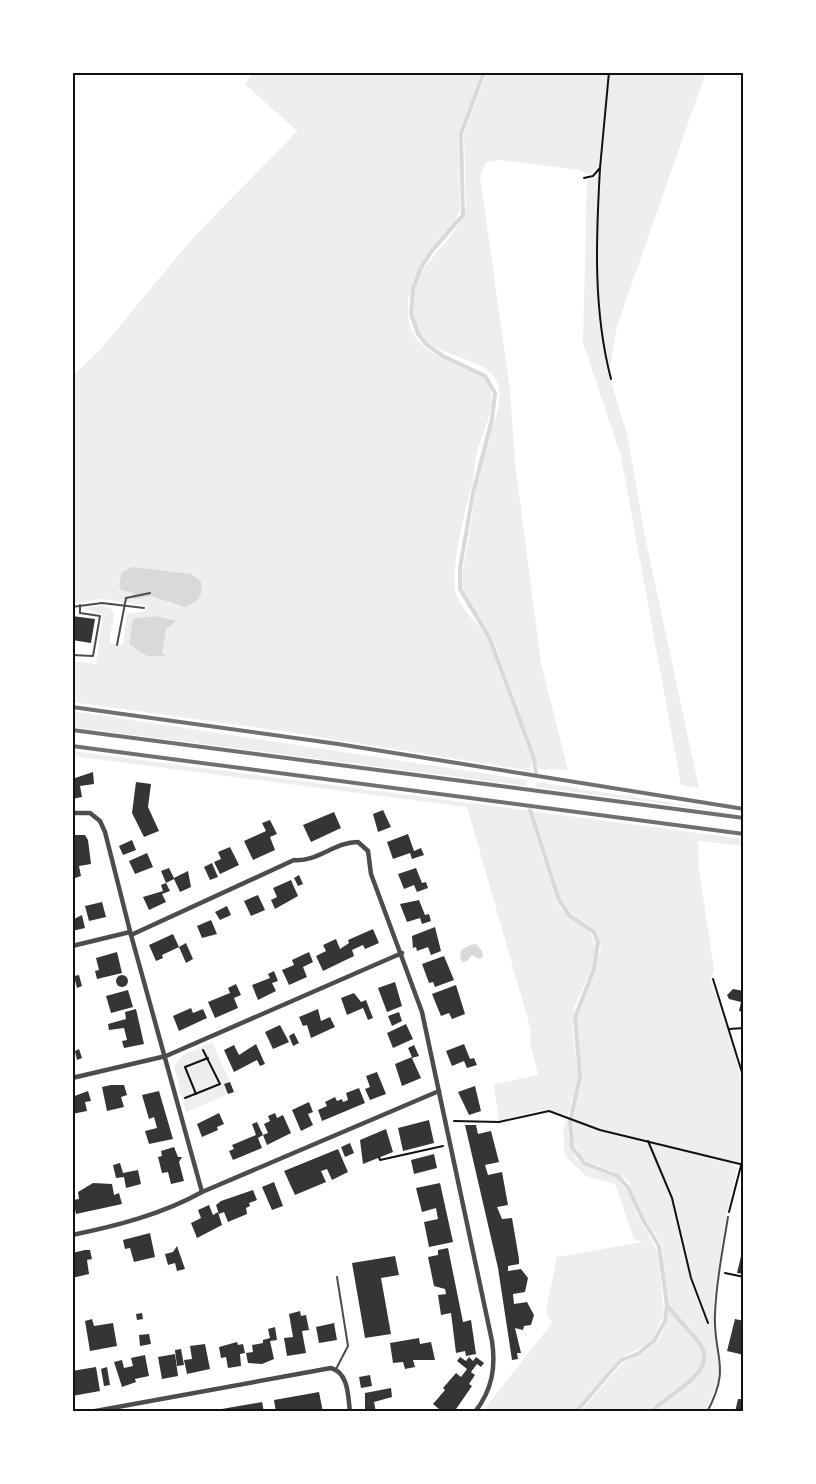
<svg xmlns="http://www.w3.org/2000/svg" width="816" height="1484" viewBox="0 0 816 1484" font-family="'Alegreya Sans',sans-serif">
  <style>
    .green { fill: #eee }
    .water { fill: #d9d9d9 }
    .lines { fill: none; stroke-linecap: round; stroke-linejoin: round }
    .stream { stroke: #d9d9d9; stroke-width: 4 }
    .building { fill: #353535 }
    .path { stroke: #111; stroke-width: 2 }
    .service { stroke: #4c4c4c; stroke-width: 2 }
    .minor { stroke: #4c4c4c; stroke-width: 4.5 }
    .rail { stroke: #707070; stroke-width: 4 }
    .neatline { fill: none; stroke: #111; stroke-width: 2 }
  </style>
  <rect width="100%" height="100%" fill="#fff"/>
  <!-- green -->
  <g class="green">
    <path d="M253,72h229l-23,61 1,77c-13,34 -49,50 -52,94 -5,67 79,51 83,88 3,22 -9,41 -14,61 -3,11 -2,22 -5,32 -7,25 -20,77 -17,103 2,21 25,35 34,53 5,10 8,23 12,34 10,27 20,55 30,82v14l-243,-39 -216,-30v-41l24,3 7,-49 -19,-7 17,-2 9,2 4,6 -5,29 14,2 4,-31 19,-3 1,-6 -44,-6 -27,4 -4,-2v-225l27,-25 92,-111 106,-109 -52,-47z"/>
    <path d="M487,72h219l-89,254 -8,49 18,59 18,103 54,251 -18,-3 -60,-329 -38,-114 4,-162 10,-4v-6l-9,5 -8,-5 -79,-10 -15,2 -6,14 30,214 5,73 26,200 27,107 -28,-1 -4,-4 -41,-121 -29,-46 -4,-11v-14c10,-44 12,-91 26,-134 5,-16 17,-40 9,-57 -15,-33 -77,-18 -84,-68 -7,-50 45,-70 53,-107l-2,-73z"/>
    <path d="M72,711l456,69 -1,6 -455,-59z"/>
    <path d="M72,751l672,88v7l-46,-5 1,29 15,99 -3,10c17,56 48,126 29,184l-11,-3 8,8 -12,55 -12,83 7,65 -6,22 -10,19h-124l42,-48 24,-13 10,-8 7,-11 7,-27 -6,-26 -2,-35 -18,-26 -16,-37 -17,-10 -29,-12 -9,-18 -1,-24 10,-48 -6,-35 1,-17 24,-68 -5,-18 -29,-21 -6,-10 -22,-69h-5l26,77 29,22 7,17 -3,18 -19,43 -1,25 5,43 -10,39 -25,-5 -44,11 -5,-37 44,-9 -8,-33 1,-12 -64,-223 -395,-51z"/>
    <path d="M537,782l206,32 -207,-27z"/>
    <path d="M212,1042l18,40 -6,3 4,9 -42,18 -12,-46 8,-10z"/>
    <path d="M566,1119l3,1 -1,18 8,21 15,9 25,10 14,16 8,23 20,35 6,61 -9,22 -6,8 -31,17 -44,52h-92l70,-89 -6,-12 11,-54 86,-15 -9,-3 -19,-55 -29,-8 -21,-20 -2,-24z"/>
  </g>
  <!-- water -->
  <g class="water">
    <path d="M133,567l58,7 10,8c2,15 -2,19 -16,25l-34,-11 -17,3 -1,-6 -12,-3 -2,-5 3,-13z"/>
    <path d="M155,616l21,5 -10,8 -4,24 5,3h-20l-18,-12 4,-25z"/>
    <path d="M476,944l6,7 1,6 -4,2 -7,-4 -5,6 -4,1 -3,-4 1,-8 9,-5z"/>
  </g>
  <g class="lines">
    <!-- stream -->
    <g class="stream">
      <path d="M484,72l-23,62 2,81 -32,37 -11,18 -7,18 -2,26 7,20 8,10 17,12 42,20 10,17 -3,26 -19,74 -13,75v21l30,50 43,117 3,16"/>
      <path d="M530,810l29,90 10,15 25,17 4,11 -4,26 -19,48 5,59 -10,45 2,26 12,16 33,13 11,11 15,33 16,26 8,59 -2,16 -11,20 -15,12 -19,8 -44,51"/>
      <path d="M652,1412c14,-18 66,-38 49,-66 -9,-15 -24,-26 -34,-41"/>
    </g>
  </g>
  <!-- building -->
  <g class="building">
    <path d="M72,616l23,3 -4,24 -19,-3z"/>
    <path d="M93,772l1,12 -14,2 2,11 -10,2v-20z"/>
    <path d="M136,782l15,2 -3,23 11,24 -15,6 -12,-24z"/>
    <path d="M383,810l8,17 -13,5 -5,-18z"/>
    <path d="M334,812l7,16 -30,14 -8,-17z"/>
    <path d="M270,820l7,14 -7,3 5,13 -22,10 -9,-19 22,-10 -4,-8z"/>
    <path d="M408,834l6,17 7,-3 3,7 -12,4 -2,-6 -17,6 -6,-17z"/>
    <path d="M75,835h10l3,5 3,24 -12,2 2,10 -9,3v-43z"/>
    <path d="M132,840l4,10 -13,5 -4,-9z"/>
    <path d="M230,847l9,18 -19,9 -6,-12 7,-3 -3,-7z"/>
    <path d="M147,853l6,14 -18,7 -6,-13z"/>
    <path d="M212,863l6,14 -8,3 -6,-13z"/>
    <path d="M169,868l5,10 14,-7 3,16 -11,5 -6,-13 -8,4 4,8 -8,3 4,8 -17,8 -6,-13 20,-6 -2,-6 5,-2 -5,-12z"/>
    <path d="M416,868l6,15 4,-1 2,6 -11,4 -3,-7 -10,4 -6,-15z"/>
    <path d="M299,875l4,9 -5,2 -4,-8z"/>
    <path d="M291,880l7,16 -23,13 -4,-9 6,-3 -4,-9z"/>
    <path d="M258,895l7,15 -14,6 -7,-15z"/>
    <path d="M419,900l6,15 4,-1 2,7 -9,3 -2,-6 -13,4 -7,-18z"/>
    <path d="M102,902l4,15 -17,4 -4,-15z"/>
    <path d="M227,906l4,9 -11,5 -5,-8z"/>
    <path d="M82,915l3,13 -13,3v-11z"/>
    <path d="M211,920l6,14 -15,4 -5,-12z"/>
    <path d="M435,927l6,24 -10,4 -3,-8 -11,4 -1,-4 -3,1 -1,-12z"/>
    <path d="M373,929l6,14 -14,6 -2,-4 -11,5 2,6 -31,15 -7,-15 10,-5 -3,-6 13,-6 4,10 9,-6 -1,-3z"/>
    <path d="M173,934l6,13 -17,8 1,3 -7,3 -7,-16z"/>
    <path d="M186,943l7,16 -7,4 -7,-16z"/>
    <path d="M117,952l5,21 -25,6 -2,-8 4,-1 -3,-12z"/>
    <path d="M309,952l4,10 -10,5 4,10 -18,8 -7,-15 12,-5 -2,-5z"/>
    <path d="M444,956l10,24 -19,7 -2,-5 -4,1 -7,-19z"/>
    <path d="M274,971l4,10 -6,2 4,8 -18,9 -6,-15 18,-7 -2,-4z"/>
    <path d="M79,975l3,11 -5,2 -3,-12z"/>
    <circle cx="122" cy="981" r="6"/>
    <path d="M395,982l7,24 -15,6 -9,-24z"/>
    <path d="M236,984l5,11 -7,3 4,10 -23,10 -7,-16 22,-9 -2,-5z"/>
    <path d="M456,985l9,29 -13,5 -3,-6 -8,3 -9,-22z"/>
    <path d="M733,989l11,2v21l-5,-1 2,-9 -12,-3 -2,-4z"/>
    <path d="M128,990l5,17 -22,6 -5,-17z"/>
    <path d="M354,993l7,9 5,-2 7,18 -5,2 -5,-12 -16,7 -6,-17z"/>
    <path d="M191,1008l2,5 10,-4 4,9 -28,13 -6,-15z"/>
    <path d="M136,1009l8,35 -20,4 -2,-7 5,-1 -3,-12 -15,2 -1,-6 18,-5 -1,-7z"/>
    <path d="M318,1009l3,12 9,-4 5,10 -24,11 -4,-13 -4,1 -4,-9z"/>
    <path d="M399,1012l3,9 -10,5 -4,-10z"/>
    <path d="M406,1024l7,15 -20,9 -6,-15z"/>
    <path d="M280,1025l9,17 -16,7 -8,-17z"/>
    <path d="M294,1033l5,10 -6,3 -4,-10z"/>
    <path d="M256,1044l9,20 -5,2 -3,-6 -23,12 -10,-22 10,-5 5,10z"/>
    <path d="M464,1044l6,15 4,-1 3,7 -10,3 -3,-7 -12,5 -6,-15z"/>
    <path d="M414,1045l5,11 -7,2 9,20 -19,8 -7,-22 17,-7 -4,-9z"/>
    <path d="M79,1049l3,9 -5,2 -2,-9z"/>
    <path d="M377,1072l9,22 -16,6 -5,-11 5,-2 -4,-11z"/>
    <path d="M230,1082l4,10 -6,2 -4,-10z"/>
    <path d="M111,1085h13l3,10 -6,2 3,10 -17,4 -5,-24z"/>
    <path d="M475,1086l6,25 -12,4 -11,-23z"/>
    <path d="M359,1088l6,15 -43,18 -4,-11 9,-4 -2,-4 10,-5 2,4 5,-2 1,3 5,-2 -2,-7z"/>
    <path d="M88,1091l3,10 -6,1 2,9 -15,3v-17z"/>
    <path d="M159,1091l14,48 -24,5 -4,-13 12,-3 -3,-11 -5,2 -7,-24z"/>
    <path d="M309,1102l4,10 -5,2 5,11 -12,6 -9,-21z"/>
    <path d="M219,1113l5,11 -7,3 1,3 -16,7 -5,-13z"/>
    <path d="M275,1113l2,5 6,-3 8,18 -24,12 -4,-10 5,-2 -4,-9 6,-3 -2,-5z"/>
    <path d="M429,1120l5,23 -31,8 -5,-23z"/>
    <path d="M257,1122l6,13 -5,3 4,10 -29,12 -4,-9 5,-2 -2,-4 24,-10 -4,-11z"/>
    <path d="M465,1125h11l2,9 13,-3 8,31 -14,3 3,10 14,-3 6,33 -11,2 5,12 10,-1 7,41v5l-11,2v5l13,-2 7,9 -3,14 -12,2 1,10 13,-2 7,13 -3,10 -7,1 -1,4 -8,-2 6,25h-4l1,6 -6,1 -14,-92z"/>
    <path d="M386,1129l7,23 -30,12 -3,-24z"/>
    <path d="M350,1143l4,10 -9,4 -4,-10z"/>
    <path d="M174,1147l4,10h4l-3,5 5,19 -13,3 -3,-12 -6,1 -4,-16 4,-1 -1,-5z"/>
    <path d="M338,1149l10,23 -16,8 -5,-11 -6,2 5,11 -31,13 -11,-24z"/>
    <path d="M434,1154l3,14 -23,6 -3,-14z"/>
    <path d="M120,1163l3,10 15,-3 3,14 -15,4 -2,-11 -8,1 -3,-13z"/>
    <path d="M274,1182l9,24 -11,4 -10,-23z"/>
    <path d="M93,1183l19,1 2,11 5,-2 3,11 -46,10 -3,-14 6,-1 -1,-7z"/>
    <path d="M440,1183l13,59 -24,5 -5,-25 14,-3 -2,-11 -14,4 -6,-24z"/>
    <path d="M253,1190l4,10 -8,3 1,3 -4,2 1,6 -19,8 -4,-10 -5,2 -3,-9 5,-4z"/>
    <path d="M209,1205l4,10 5,-3 4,13 -25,13 -6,-15 10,-5 -3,-8z"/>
    <path d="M150,1233l5,24 -21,5 -4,-14 -5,1 -2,-9z"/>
    <path d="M177,1246l8,23 -8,2 -2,-8 -7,2 -3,-11 8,-2z"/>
    <path d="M448,1248l15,74 8,-2 5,34 -10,2 -1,-5 -9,2 -5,-40 -10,2 -3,-20 8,-1 -1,-5 -11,-3 -6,-29 10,-2v-5z"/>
    <path d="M743,1248h1v26l-7,-1z"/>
    <path d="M85,1250h5l2,9 -5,1 2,14 -17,4v-25z"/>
    <path d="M395,1256l4,19 -18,3 10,56 -26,4 -13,-75z"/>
    <path d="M300,1311l1,5 5,-1 3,15 -7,1 4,22 -19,3 -3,-18 9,-1 -4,-23z"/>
    <path d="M142,1313l1,6 -6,1 -1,-6z"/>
    <path d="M92,1319l2,7 19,-3 4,23 -27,5 -5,-30z"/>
    <path d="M735,1319l9,2v34l-17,-4z"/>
    <path d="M334,1323l3,17 -18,3 -3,-16z"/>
    <path d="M275,1327l2,13 -7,1 4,18 -12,5 -14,-1 -2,-10 7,-1 -1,-7 11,-2v-3l7,-2 -2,-9z"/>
    <path d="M149,1334l2,10 -11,2 -1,-11z"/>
    <path d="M419,1338l1,6 11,-2 4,18h-22l2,7 -10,2 -2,-7 -10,1 -3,-20z"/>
    <path d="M237,1342l1,3 5,-1 2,9 -5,1 1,12 -13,2 -2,-11 -5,1 -2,-11z"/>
    <path d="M205,1344l5,25 -23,5 -3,-14 8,-1 -2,-13z"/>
    <path d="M181,1349l3,16 -7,1 -2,-16z"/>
    <path d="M175,1354l3,22 -16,3 -4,-22z"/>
    <path d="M145,1355l4,21 -14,3 1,3 -14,5 -8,-25 8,-2 2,8 9,-2 -2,-8z"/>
    <path d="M460,1357l6,4 3,-4 4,4 3,-4 8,6 -3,4 -4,-3 -6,8 4,3 -6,9 3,2 -18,26h-16l2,-2 -7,-6 12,-14 -2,-2 13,-15 5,4 6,-8 -10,-8z"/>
    <path d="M96,1367l4,24 -28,5v-25z"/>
    <path d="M107,1367l3,18 -6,1 -3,-17z"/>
    <path d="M370,1375l2,11 -11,2 -2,-11z"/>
    <path d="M391,1388l1,9 -18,5 2,10h-11v-19z"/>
    <path d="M319,1392l4,20h-47l-2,-12z"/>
    <path d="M744,1393v19h-9l3,-13h4z"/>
    <path d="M262,1402l2,10h-48v-2z"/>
  </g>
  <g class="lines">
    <!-- path -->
    <g class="path">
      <path d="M600,168c-4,71 -7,142 11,211"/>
      <path d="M584,178l9,-2 7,-8 9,-96"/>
      <path d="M713,979l31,100"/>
      <path d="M729,1029l15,-1"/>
      <path d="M196,1094l-11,-27 23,-9"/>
      <path d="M185,1098l35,-14 -17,-34"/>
      <path d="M454,1121l45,1 50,-11 51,19 144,35"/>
      <path d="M648,1141l24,57 19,80 17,45"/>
      <path d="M379,1157l1,3 63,-14"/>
      <path d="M729,1212l15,-58"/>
      <path d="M725,1273l19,4"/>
    </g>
    <!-- service -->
    <g class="service">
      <path d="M72,607l30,-4 42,5"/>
      <path d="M117,645l9,-47 24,-5"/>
      <path d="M72,655l21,1 7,-40 -20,-3v-8"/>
      <path d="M336,1369l12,-23 -11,-69"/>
      <path d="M707,1412c25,-46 6,-55 8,-98 1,-33 8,-65 13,-97"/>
    </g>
    <!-- minor -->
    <g class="minor">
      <path d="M72,813h18l10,8 5,11 26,103 71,257"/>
      <path d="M131,935l163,-75c24,2 40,-18 64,-18l10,9 3,23 51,138 70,329c4,27 0,49 -17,71"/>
      <path d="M72,946l58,-14"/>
      <path d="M72,1078l94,-22 236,-103"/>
      <path d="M72,1235c44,-9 91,-21 130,-43l237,-101"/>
      <path d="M90,1412l241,-44c18,5 17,29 19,44"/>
    </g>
    <!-- rail -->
    <g class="rail">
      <path d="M72,707l266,37 406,65"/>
      <path d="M72,730l672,88"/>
      <path d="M72,746l672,88"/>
    </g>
  </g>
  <!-- border -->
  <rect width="816" height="1484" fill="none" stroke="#ffffff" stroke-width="147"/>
  <rect x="74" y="74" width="668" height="1336" class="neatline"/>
</svg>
